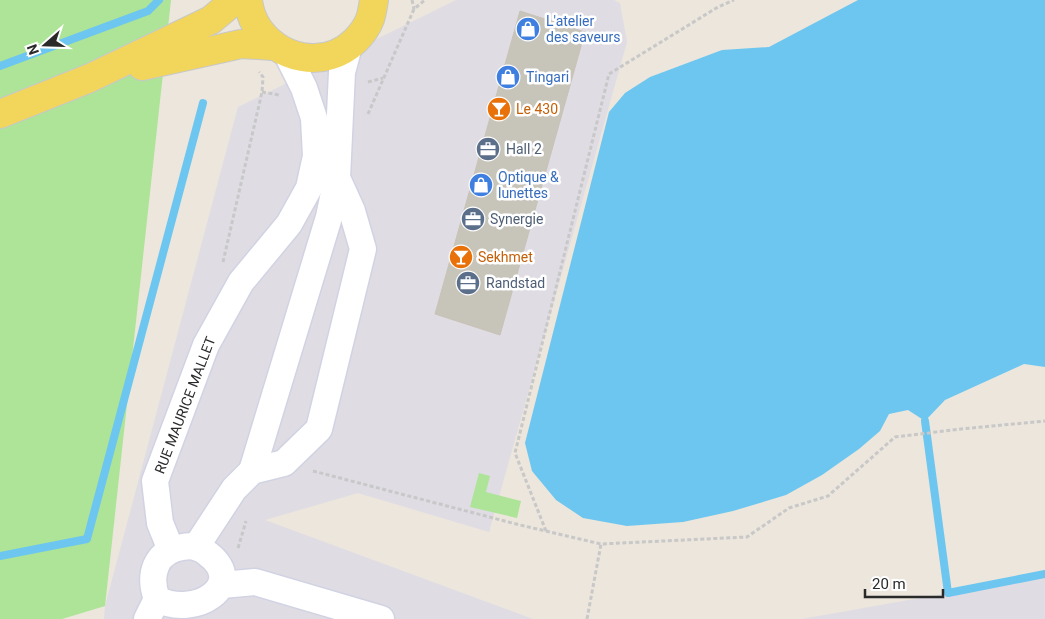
<svg xmlns="http://www.w3.org/2000/svg" width="1045" height="619" viewBox="0 0 1045 619" font-family="Roboto,sans-serif">
  <style>
    .industrial { fill: #dfdce4 }
    .green { fill: #ade497 }
    .water { fill: #6dc6f0 }
    .lines { fill: none; stroke-linecap: round; stroke-linejoin: round }
    .stream { stroke: #6dc6f0; stroke-width: 8 }
    .building { fill: #c7c4ba; stroke: #c8c2b5 }
    .minor-casing { stroke: #d1d3e3; stroke-width: 29 }
    .major-casing { stroke: #c8c8c8; stroke-width: 30 }
    .path { stroke: #c8c8c8; stroke-width: 3; stroke-dasharray: 4 2.5; stroke-linecap: butt }
    .minor { stroke: #fff; stroke-width: 26 }
    .major { stroke: #f2d65b; stroke-width: 28 }
    .labels { text-anchor: middle; stroke-width: 5; stroke-linejoin: round; paint-order: stroke }
    .shop-label { font-size: 14px; fill: #366cbe; stroke: #fff; text-anchor: start }
    .food-label { font-size: 14px; fill: #c56008; stroke: #fff; text-anchor: start }
    .service-label { font-size: 14px; fill: #4e5e75; stroke: #fff; text-anchor: start }
    .street-label { font-size: 14px; fill: #2a2a2a; stroke: #fff }
  </style>
  <rect width="100%" height="100%" fill="#ece6dc"/>
  <!-- industrial -->
  <g class="industrial">
    <path d="M456,0h158l6,3 7,39 -138,490 -131,-39 -93,27 268,99h-429l1,-13 133,-499z"/>
    <path d="M1045,574v45h-243l146,-26z"/>
  </g>
  <!-- green -->
  <g class="green">
    <path d="M0,0h171l-66,606 -43,13h-62z"/>
    <path d="M479,473l11,3 -4,16 35,9 -4,17 -47,-11z"/>
  </g>
  <!-- water -->
  <path class="water" d="M858,0h187v367l-21,-3 -79,36 -20,21 -17,-11 -19,4 -9,17 -21,18 -37,26 -36,20 -53,16 -50,11 -56,4 -44,-8 -27,-18 -24,-29 -7,-28 84,-331 16,-19 25,-16 72,-27 47,-3z"/>
  <g class="lines">
    <!-- stream -->
    <g class="stream">
      <path d="M0,66l148,-55 11,-11"/>
      <path d="M925,421l23,172 97,-19"/>
      <path d="M0,556l87,-17 116,-436"/>
    </g>
  </g>
  <!-- building -->
  <path class="building" d="M520,11l65,21 -85,303 -65,-21z"/>
  <g class="lines">
    <!-- minor casing -->
    <g class="minor-casing">
      <g id="minor">
        <path d="M252,471l77,-254 8,-39"/>
        <path d="M196,547l38,-58 18,-18 32,-8 35,-34 44,-180 -11,-38 -15,-33 5,-106 7,-26"/>
        <path d="M171,550l-11,-27 -5,-42 51,-136 35,-63 48,-58 20,-36 7,-32 -2,-38 -10,-30 -17,-34"/>
        <path d="M222,585l33,-3 126,37"/>
        <path d="M147,619l10,-20c-9,-24 -2,-48 26,-52 9,-2 18,1 25,7 40,31 -13,65 -51,45"/>
      </g>
    </g>
    <!-- major casing -->
    <g class="major-casing">
      <g id="major">
        <path d="M248,0c1,9 4,18 8,25 21,35 69,45 99,16 6,-6 12,-14 15,-22 2,-6 3,-13 4,-19"/>
        <path d="M142,66l99,-22 32,2"/>
        <path d="M0,114l90,-36 121,-58 24,-20"/>
      </g>
    </g>
    <!-- path -->
    <g class="path">
      <path d="M412,0l2,9"/>
      <path d="M368,82l15,-4"/>
      <path d="M262,92l17,3"/>
      <path d="M368,114l46,-105 11,-9"/>
      <path d="M223,262l39,-170 1,-15 -4,-5"/>
      <path d="M313,471l207,54 81,19 146,-7 42,-29 39,-12 67,-59 66,-8 84,-8"/>
      <path d="M546,531l-31,-78 94,-379 109,-67 16,-7"/>
      <path d="M238,548l8,-27"/>
      <path d="M587,619l14,-75"/>
    </g>
    <!-- minor -->
    <use href="#minor" class="minor"/>
    <!-- major -->
    <use href="#major" class="major"/>
  </g>
  <!-- icons -->
  <defs>
    <g id="shop-disc" transform="scale(1.25)"><circle r="9.5" fill="#3f7fe0" stroke="#fff"/><path d="M-5-2.5h2.3a2.7 3.5 0 0 1 5.4 0H5L5.5 6h-11ZM-1.5-2.5h3a1.5 2.3 0 0 0-3 0Z" fill="#fff"/></g>
    <g id="bar-disc" transform="scale(1.25)"><circle r="9.5" fill="#e8710a" stroke="#fff"/><path d="M-6-5H6L.8 .8V4.5H3.5V6h-7V4.5H-.8V.8Z" fill="#fff"/></g>
    <g id="office-disc" transform="scale(1.25)"><circle r="9.5" fill="#5c6f8a" stroke="#fff"/><path d="M-6-3h4V-5.5h4V-3h4V5H-6ZM-1-4.5V-3h2v-1.5ZM-6 0V1H6V0Z" fill="#fff"/></g>
  </defs>
  <g fill-rule="evenodd">
    <use href="#shop-disc" x="528" y="29"/>
    <use href="#shop-disc" x="508" y="77"/>
    <use href="#bar-disc" x="499" y="109"/>
    <use href="#office-disc" x="488" y="149"/>
    <use href="#shop-disc" x="481" y="185"/>
    <use href="#office-disc" x="473" y="219"/>
    <use href="#bar-disc" x="461" y="257"/>
    <use href="#office-disc" x="468" y="283"/>
  </g>
  <g class="labels">
    <!-- shop labels -->
    <g class="shop-label">
      <text x="546" y="26">L'atelier<tspan x="546" dy="16">des saveurs</tspan></text>
      <text x="526" y="82">Tingari</text>
      <text x="498" y="182">Optique &amp;<tspan x="498" dy="16">lunettes</tspan></text>
    </g>
    <!-- food labels -->
    <g class="food-label">
      <text x="516" y="114">Le 430</text>
      <text x="478" y="262">Sekhmet</text>
    </g>
    <!-- service labels -->
    <g class="service-label">
      <text x="506" y="154">Hall 2</text>
      <text x="490" y="224">Synergie</text>
      <text x="486" y="288">Randstad</text>
    </g>
    <!-- street labels -->
    <g class="street-label">
      <text transform="translate(185 405) rotate(-69)" y="5">RUE MAURICE MALLET</text>
    </g>
  </g>
  <!-- north arrow -->
  <g transform="translate(45 45) rotate(250)" stroke="#ffffff" stroke-width="4" paint-order="stroke">
  <path d="M0-4L9 19L0 12L-9 19Z" fill="#2a2a2a"/>
  <text y="-8" font-size="14" font-weight="bold" text-anchor="middle" fill="#2a2a2a">N</text>
  </g>
  <!-- scale -->
  <path d="M865 589v8h78v-8" fill="none" stroke="#2a2a2a" stroke-width="2.5"/>
  <text x="872" y="589" font-size="15" fill="#2a2a2a" stroke="#ffffff" stroke-width="4" paint-order="stroke">20 m</text>
</svg>
